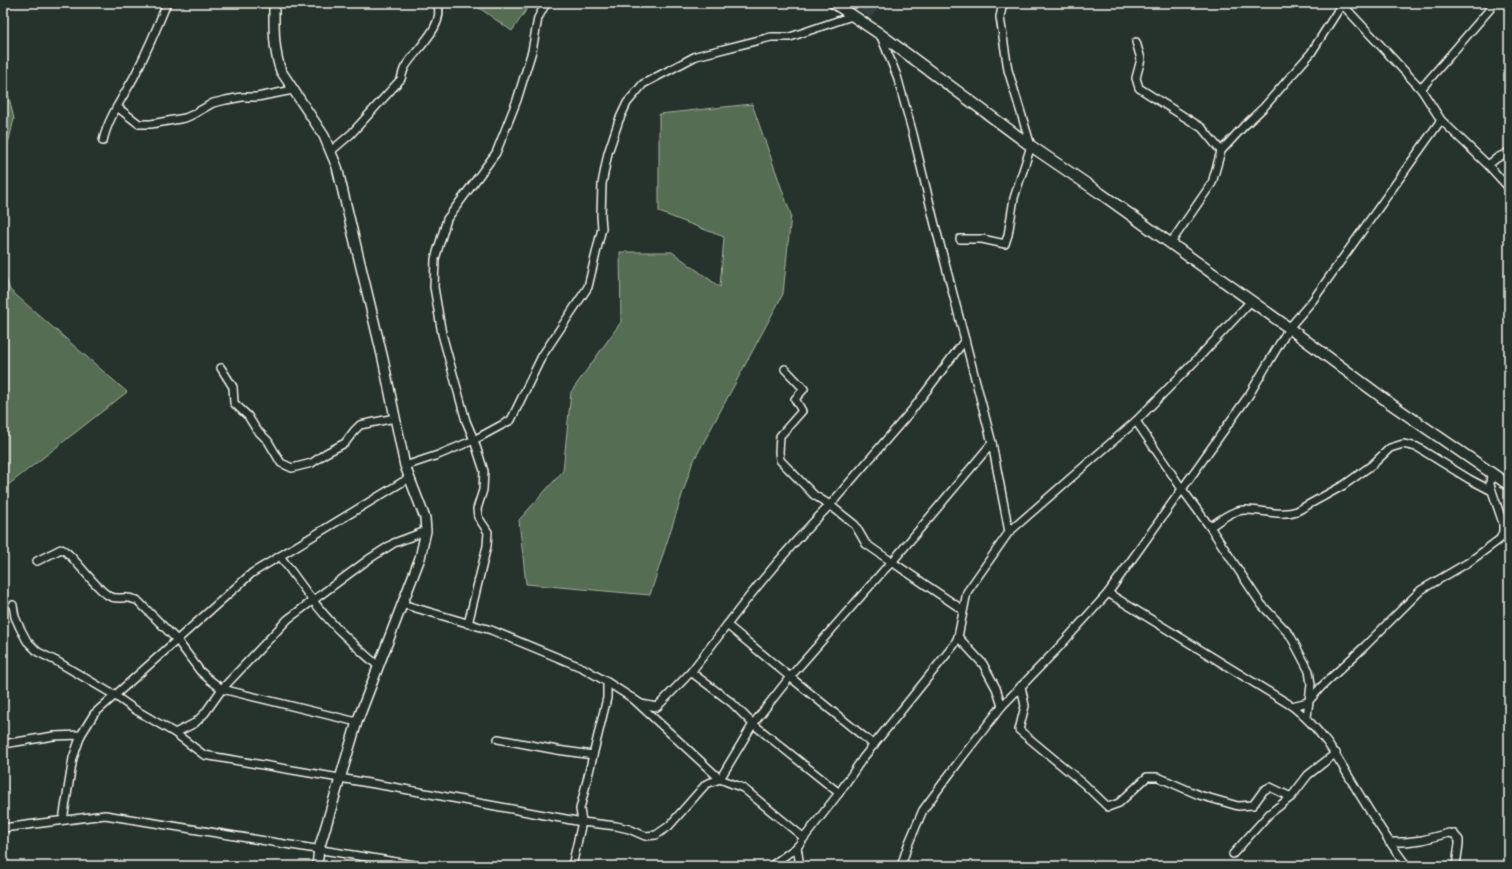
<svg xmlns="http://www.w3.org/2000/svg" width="1512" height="869" viewBox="0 0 1512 869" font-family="Mynerve,sans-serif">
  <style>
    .built { fill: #364141 }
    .green { fill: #556d52; stroke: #a4af9d }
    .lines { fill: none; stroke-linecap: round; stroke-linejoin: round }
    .minor-casing { stroke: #f4f1e8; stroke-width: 10 }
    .major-casing { stroke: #f4f1e8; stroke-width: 12 }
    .highway-casing { stroke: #f4f1e8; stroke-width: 13 }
    .minor { stroke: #26332d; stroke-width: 7 }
    .major { stroke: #26332d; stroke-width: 9 }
    .highway { stroke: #26332d; stroke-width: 10 }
  </style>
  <rect width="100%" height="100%" fill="#26332d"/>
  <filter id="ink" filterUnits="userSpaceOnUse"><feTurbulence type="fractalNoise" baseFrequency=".025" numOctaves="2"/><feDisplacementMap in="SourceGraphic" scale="8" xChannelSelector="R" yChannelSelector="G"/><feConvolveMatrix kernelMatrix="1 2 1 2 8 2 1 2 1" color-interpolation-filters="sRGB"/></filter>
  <g filter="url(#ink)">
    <!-- built -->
    <path class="built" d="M849,3h34l-13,15z"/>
    <!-- green -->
    <g class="green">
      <path d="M472,3h59l-19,28z"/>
      <path d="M3,72l11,47 -11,45z"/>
      <path d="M752,104l39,111 -8,79 -91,170 -42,131 -124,-11 -7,-64 44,-49 8,-79 50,-70 -1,-70h52l48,35 4,-50 -65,-25v-98z"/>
      <path d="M3,271l7,19 117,102 -124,97z"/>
    </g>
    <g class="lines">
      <!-- minor casing -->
      <g class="minor-casing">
        <g id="minor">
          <path d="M1341,3l80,86 20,31 47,45 21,23"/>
          <path d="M880,34l17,42 16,58 22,91 57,218 17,89"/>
          <path d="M1136,42l5,17 -5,19 3,10 63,40 19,23"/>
          <path d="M1421,89l69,-80 2,-6"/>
          <path d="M117,107l22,17h12l34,-6 7,-3 21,-12 13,-3 16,-3h15l36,-7"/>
          <path d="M103,141c5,-23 20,-44 31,-64 12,-24 23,-49 33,-74"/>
          <path d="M331,151l20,-17 50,-55c1,-4 2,-8 4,-12 10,-17 42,-42 32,-64"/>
          <path d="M1488,165l9,-7 12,-6"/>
          <path d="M960,239h22l23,5 3,-9 6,-37 17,-52 -23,-76 -8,-53 3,-14"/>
          <path d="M1170,244l42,-61 9,-32 23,-25 20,-19 47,-54 31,-49"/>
          <path d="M221,368l12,19 1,16 14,13 8,13 12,12 13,22 11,5 20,-5 14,-10 19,-10 9,-12 6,-6 35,-7"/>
          <path d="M785,369l19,20 -9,10 7,12 -22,25 -1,16 1,8 34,35 16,10 82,-95 53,-70"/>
          <path d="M1136,421l46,68 28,38 51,77 29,31 19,36 2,13 -4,33"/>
          <path d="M405,466l33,-11 36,-15 -8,-19 -24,-87 -8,-47 1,-28 12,-40 49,-66 21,-53 15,-49 6,-33 8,-15"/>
          <path d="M1210,527c10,-7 21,-16 34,-17 18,-1 36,7 53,1l47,-26 28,-20 18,-17 13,-4 14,3 52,32 23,12"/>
          <path d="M280,556c20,27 39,56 64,79 11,11 23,21 34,31"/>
          <path d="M37,561l24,-12c10,2 34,40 48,47 7,4 12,1 19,2 3,0 6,2 9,2l40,40 23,31 10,9 12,9 135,33"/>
          <path d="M1108,593l184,113c30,23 47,54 66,86 16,26 31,51 49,74"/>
          <path d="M402,604l89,26 92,38 24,14v16l-27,111 2,13 -10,44"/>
          <path d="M13,605l2,12 5,11 7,13 11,11 20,10 56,33 20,14 41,24 29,22 194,33 184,34 34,4 13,3 16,7 11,-1 13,-9 37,-42 14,-5 23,9 60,49"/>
          <path d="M468,624l19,-78 1,-14 -10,-15 -1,-8 6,-19 1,-19 -10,-31 37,-20 31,-64 46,-69 14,-59 -1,-12 1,-32 6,-31 11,-33 8,-17 16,-19 53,-28 75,-19h19l62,-21"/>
          <path d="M727,625c32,-42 65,-82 103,-120l25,20 11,19 26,18 100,-119"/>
          <path d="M958,637l25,27 13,24 6,18"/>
          <path d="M607,682l25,16 88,81 33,-55 -21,-21 -41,-31"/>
          <path d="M1021,686l4,20 -6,24 65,54 24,23 11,-4 28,-26h11l41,18 39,11 15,-1 11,-15 6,-3 21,10"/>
          <path d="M632,698l9,6 16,3 34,-35 36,-47 63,52 -37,47 86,69"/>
          <path d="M1292,706l16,-4 13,-15 44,-41 56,-56 48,-28 31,-23 3,-7v-9l-13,-38 1,-12"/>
          <path d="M175,733l20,-10 10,-10 17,-24 66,-70 81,-60 25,-16 32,-12"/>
          <path d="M498,739l59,11 36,5"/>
          <path d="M3,744l51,-8 27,-1"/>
          <path d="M874,745l-84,-68 94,-107 8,-8 71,48"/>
          <path d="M63,820l10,-62 8,-23 13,-21 158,-141 157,-95"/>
          <path d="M3,828l102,-13 316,51"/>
          <path d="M1389,842h16l17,-2 27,-7 5,1 5,6v4l-3,22"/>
          <path d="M797,847l3,19"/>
          <path d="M1233,854l36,-40 22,-17 17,-22 28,-22"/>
          <path d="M771,866l26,-19 42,-54 24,-35 91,-113 4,-8 9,-45 42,-60 127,-111 66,-67 49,-53"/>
          <path d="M901,866l7,-21 15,-35 40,-54 39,-50 58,-60 48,-53 141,-198 40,-67 24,-28 128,-180"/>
        </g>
      </g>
      <!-- major casing -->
      <g class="major-casing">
        <path id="major" d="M274,3c0,22 -1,47 7,68l43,65 13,31 46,192 22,107 20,52 1,13 -6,27 -63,164 -38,127 -2,17"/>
      </g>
      <!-- highway casing -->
      <g class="highway-casing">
        <path id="highway" d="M834,3l46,31 151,112 69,47 189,135 102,76 118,81"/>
      </g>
      <!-- minor -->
      <use href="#minor" class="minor"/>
      <!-- major -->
      <use href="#major" class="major"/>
      <!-- highway -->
      <use href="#highway" class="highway"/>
    </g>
  </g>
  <!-- margin -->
  <rect width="1512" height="869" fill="none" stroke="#26332d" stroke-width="16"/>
  <rect x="8" y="8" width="1496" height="853" fill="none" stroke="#f4f1e8" stroke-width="1.5" filter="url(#ink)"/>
</svg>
